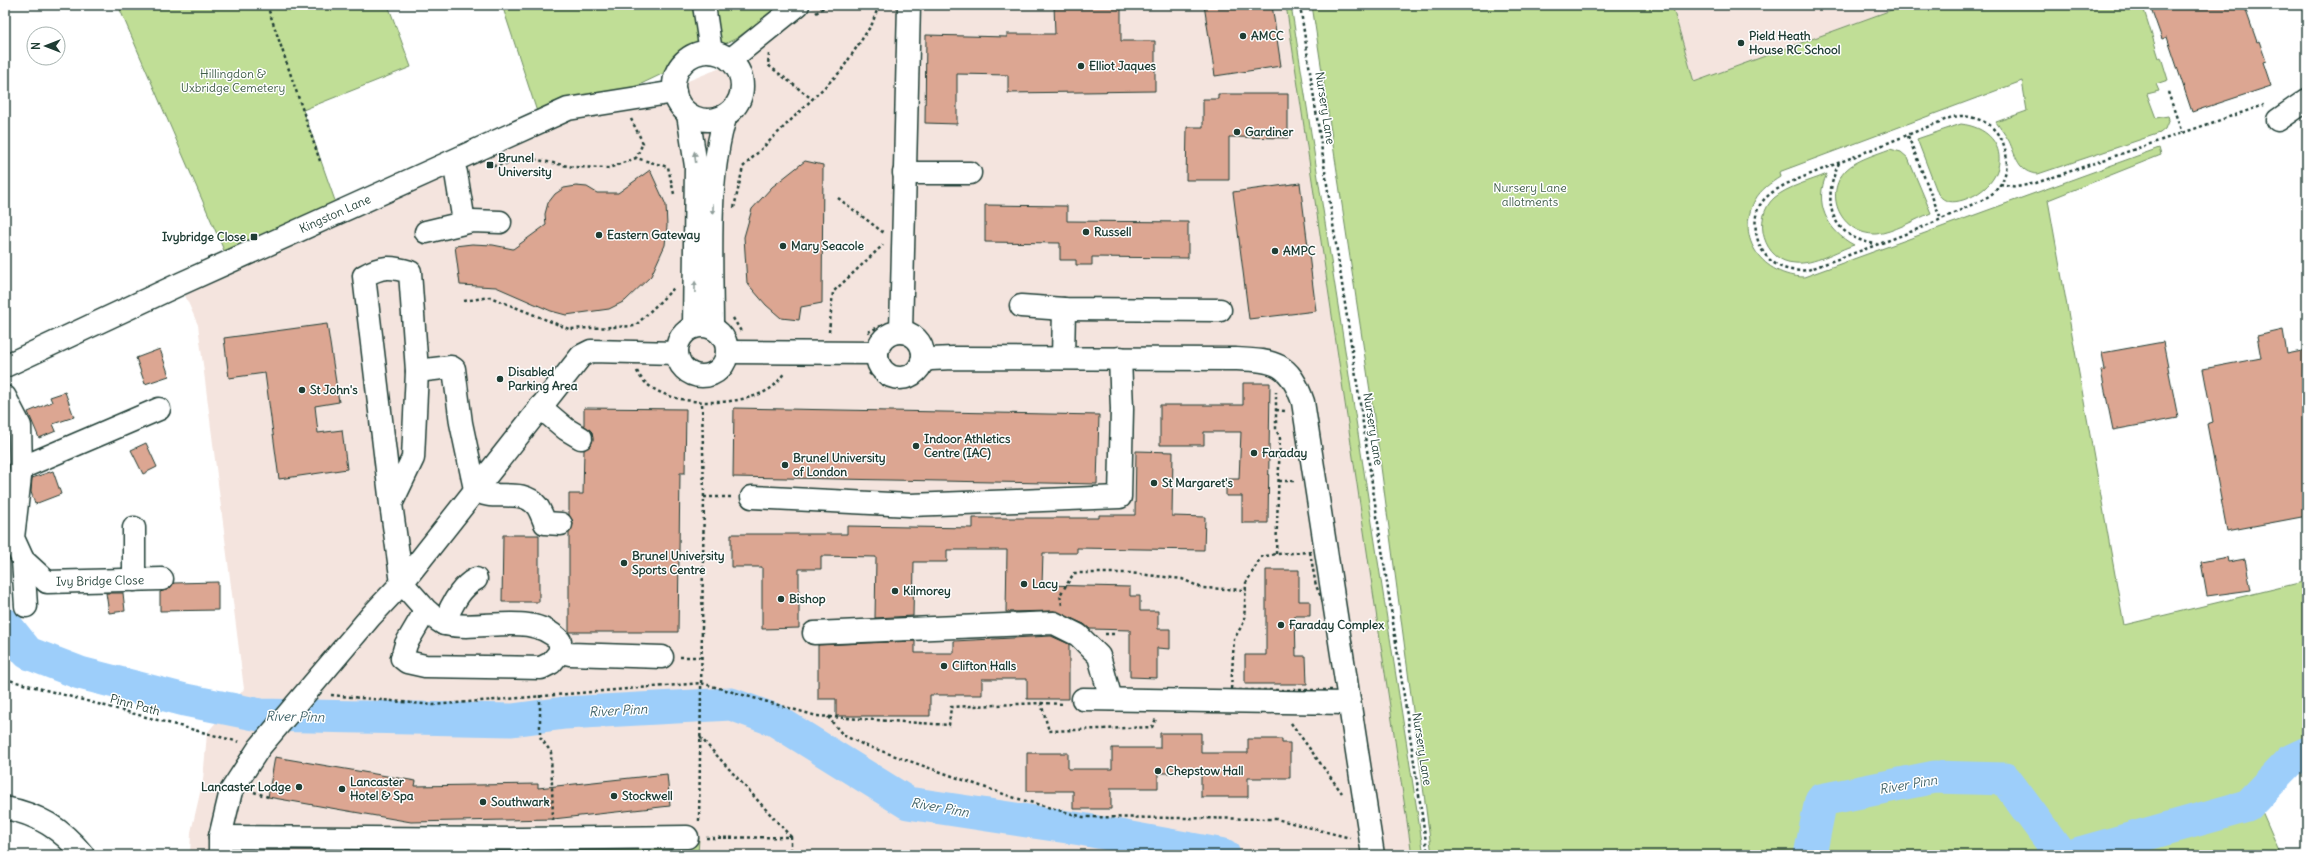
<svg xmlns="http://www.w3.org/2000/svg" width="2312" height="860" viewBox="0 0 2312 860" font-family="Delius,sans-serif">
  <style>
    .built { fill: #f4e4de }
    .green { fill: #c0de96; stroke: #708e65 }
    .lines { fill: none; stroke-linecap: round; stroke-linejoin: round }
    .river { stroke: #9dcefa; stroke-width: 33 }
    .building { fill: #dca692; stroke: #1f3d34 }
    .minor-casing { stroke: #1f3d34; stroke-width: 25 }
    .path { stroke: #1f3d34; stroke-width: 2.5; stroke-dasharray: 3 3; stroke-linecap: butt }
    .minor { stroke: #fff; stroke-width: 22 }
    .oneway { fill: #8f9e9a }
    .poi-dot { fill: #1f3d34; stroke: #fff; stroke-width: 1.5 }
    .labels { text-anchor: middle; stroke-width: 3; stroke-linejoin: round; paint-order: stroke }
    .poi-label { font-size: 12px; font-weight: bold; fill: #1f3d34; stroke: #fff; text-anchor: start }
    .park-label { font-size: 12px; fill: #3f5d48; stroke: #fff }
    .street-label { font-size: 12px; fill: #1f3d34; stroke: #fff }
    .water-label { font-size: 13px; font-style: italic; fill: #3e6166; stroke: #fff }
  </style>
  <rect width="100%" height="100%" fill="#fff"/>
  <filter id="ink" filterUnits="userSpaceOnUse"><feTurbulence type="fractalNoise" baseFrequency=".025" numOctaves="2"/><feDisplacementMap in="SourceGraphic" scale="8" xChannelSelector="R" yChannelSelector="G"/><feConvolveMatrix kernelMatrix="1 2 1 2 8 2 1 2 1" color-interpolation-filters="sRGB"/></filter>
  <g filter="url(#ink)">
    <!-- built -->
    <g class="built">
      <path d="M818,5h468l126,850h-1222l1,-23 12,-52 4,-47 37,-44 -46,-364 -18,-41 362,-157 83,-21 118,-47z"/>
      <path d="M1672,5h233l-211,77z"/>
    </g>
    <!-- green -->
    <g class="green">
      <path d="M118,5h270l23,62 -108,43 36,102 -110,50z"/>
      <path d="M502,5h279l-44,33 -98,47 -97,42z"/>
      <path d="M1286,5h5l133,850h-12z"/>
      <path d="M1312,5h360l22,77 211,-77h241l-2,5 15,48 2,-1 7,23 -12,4 3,7 -12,3 9,24 12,-2 1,3 -4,10 -5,4 -122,41c-20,-1 -22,-18 -29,-33 -4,-7 -9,-13 -13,-19l31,-11 -5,-30 -243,91 1,5c-9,6 -19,12 -25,23 -21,39 9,76 49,77l355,-129 2,7 -113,45 76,425 183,-44v184l-10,5 -36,39 20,46h-849l-54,-411z"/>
      <path d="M1961,124c51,6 50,61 2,76 -10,3 -18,3 -25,-6l-21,-55z"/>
      <path d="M1890,149l11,3 7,6 23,55c-15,6 -39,20 -55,21 -34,1 -54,-39 -30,-64 10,-10 31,-16 44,-21z"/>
      <path d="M1827,174c-14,28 0,57 27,71 -18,6 -40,20 -59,18 -32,-1 -43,-45 -21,-65 14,-12 37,-17 53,-24z"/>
      <path d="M617,838h82l-1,17h-177v-16z"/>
    </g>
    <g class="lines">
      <!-- river -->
      <g class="river">
        <path d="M5,624l23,29 52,20 105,27 75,15 252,5 53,-7 166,-9 44,16 133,83 173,26 143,26"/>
        <path d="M1810,855l11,-55 114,-23 70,2 56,76"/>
        <path d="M2073,855l174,-49 43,-45 17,-8"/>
      </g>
    </g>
    <!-- building -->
    <g class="building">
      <path d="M1054,5h67v36h34v50l-147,2v-18l-51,-1v50l-32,-1 1,-88 81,2v-3h48z"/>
      <path d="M1204,5h68l9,61 -66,10z"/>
      <path d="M2160,5h84l13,37 2,-1 7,20 -3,1 8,24 -79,26 -25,-75 -5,2 -11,-31z"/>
      <path d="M1218,94h70v44l-59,-1v43h-43l1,-53h16v-28h15z"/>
      <path d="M805,161l18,4 -1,138 -21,4 -2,13 -18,-2 -15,-13 -19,-22 -3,-46 8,-28 20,-22z"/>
      <path d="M650,170l16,35 1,21 -2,19 -14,31 -26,25 -16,8 -43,6 -15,-4 -55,-24 -36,-2 -5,-39 17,-2 21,1 20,4 33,-24 -1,-11 3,-11 7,-9 9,-6 12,-2 11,1 10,6h21z"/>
      <path d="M1300,183l16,128 -67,8 -16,-127z"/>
      <path d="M985,205l82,1v15l121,1v36l-96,-1v8h-16v-5h-16v-17l-75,-1z"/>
      <path d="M327,324l12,78 -24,4 3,27 24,-3 5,39 -68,10 -14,-106 -36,5 -5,-40z"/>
      <path d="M2283,330l4,24 20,-4v166l-80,15 -20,-107 6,-2 -10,-53 58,-11 -4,-22z"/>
      <path d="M2163,342l15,76 -65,12 -12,-59 4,-1 -3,-17z"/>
      <path d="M160,349l9,27 -24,8 -9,-26z"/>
      <path d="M1243,383h27l-2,140h-26v-27h-16v-17h13l2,-47h-37v13h-44v-40h83z"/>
      <path d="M65,392l9,25 -21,7 3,7 -17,7 -11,-26 24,-10 -2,-5z"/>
      <path d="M584,408l102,1 -1,64h-5l-2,159h-109v-99l4,-9 -4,-9v-21h14l1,-44 7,-5 2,-6 -1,-7 -8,-7z"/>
      <path d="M734,408l365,7 -2,69 -364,-7z"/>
      <path d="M146,443l11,24 -14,7 -12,-24z"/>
      <path d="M1136,451l37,1 -1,64 33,1 -1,33 -127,-2v5h-34l-1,32 88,2v9h10v15h18v18h12v20l-13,-1v30l-27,-1v-47l-40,-1 -6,-5 -30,-13 -48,1 1,-62h-60v12h-33l-1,54 -38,2 1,-61 -55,-1v13h-22v59l-37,1v-62h-31v-33h116v-8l126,2v-10h126v-3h36z"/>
      <path d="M53,471l8,23 -26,10 -4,-12 1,-14z"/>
      <path d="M503,535h36v67h-37z"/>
      <path d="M2227,557l1,5 17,-3 6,31 -44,6 -6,-34z"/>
      <path d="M1266,570h33v31h11v15h-15l1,40h10l1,28h-62v-29h21z"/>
      <path d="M218,582v28l-58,1v-19l9,-3 5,-6z"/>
      <path d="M106,593h17l2,18 -16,2z"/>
      <path d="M1051,636l18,8v55h-42v-20h-45v16h-52v21h-94v-17h-18v-54l97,-4v12h39v-12z"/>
      <path d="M1160,733h41v20h47v-14h34v4h8v35h-42v19h-47v-24h-43v15h-47v21h-38v-18h-46v-38h41v16h44v-21h48z"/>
      <path d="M275,757l141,24 -1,5 123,-2v4l129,-14 3,32 -117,13 -142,3 -143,-25z"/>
    </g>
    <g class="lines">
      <!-- minor casing -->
      <g class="minor-casing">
        <g id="minor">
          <path d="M704,5l7,47"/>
          <circle cx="708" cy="86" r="34"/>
          <path d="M730,60l68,-55"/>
          <path d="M688,114l8,52 -2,160"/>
          <path d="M2278,120l29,-20"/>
          <path d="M452,162l4,11 8,49"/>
          <path d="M904,173h66"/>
          <path d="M426,232l46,-11 28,1"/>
          <path d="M1021,306l43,3 156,1"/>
          <circle cx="702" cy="351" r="25"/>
          <path d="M712,327c0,-66 -6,-150 14,-212"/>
          <path d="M901,332l8,-327"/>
          <circle cx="900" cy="355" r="23"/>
          <path d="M727,352l150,1"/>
          <path d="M1063,358l1,-49"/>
          <path d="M922,361l9,-2 22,-1 282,1c39,2 54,2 68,43l70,453"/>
          <path d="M5,366l175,-82 388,-175 107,-17"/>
          <path d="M417,371l34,-4 3,2 7,54 14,66c16,14 46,-3 62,17 3,4 6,12 8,17l16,1"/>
          <path d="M5,397l15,29 1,42 -8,70 10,22 24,22 115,-3"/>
          <path d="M540,407l26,22 15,9"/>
          <path d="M21,468l138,-59"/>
          <path d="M752,497l158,8 210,-8 2,-88 -2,-51"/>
          <path d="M391,504l-27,-228c18,-10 27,-10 46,-4l7,99 -4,87 -22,46 11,79 24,27 -20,34 -4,14 5,4 18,4 116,2 10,-5 9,-11v-11c-28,-31 -78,-9 -114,-17 -7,-1 -15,-10 -20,-14"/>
          <path d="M134,528v52"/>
          <path d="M23,560l3,46"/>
          <path d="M444,624c6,-16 16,-37 32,-45"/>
          <path d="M814,633l240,-10 24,12 21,21 12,43"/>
          <path d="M560,652l10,2 92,3"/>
          <path d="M1083,699l265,4"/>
          <path d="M5,808c33,6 57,21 78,47"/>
          <path d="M220,837l301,2 166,-2"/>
          <path d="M220,855v-18l11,-46 28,-43 112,-132 31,-33 179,-227 10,-5 86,2"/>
        </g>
      </g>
      <!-- path -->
      <g class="path">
        <path d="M267,5l53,156"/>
        <path d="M1300,5l128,850"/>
        <path d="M816,13l11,-8"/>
        <path d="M769,54l-1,11 44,34"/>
        <path d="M2168,92l14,41"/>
        <path d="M1960,116c13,0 30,6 38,17 11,17 13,41 -2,57 -7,8 -19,12 -29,17 -50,25 -106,43 -159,63 -27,4 -48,-11 -52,-38 -1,-9 -1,-19 4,-27 6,-10 16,-15 26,-21l166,-67z"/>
        <path d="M631,119l12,24 -7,15"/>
        <path d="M1908,136l33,83"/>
        <path d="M1839,163c-18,39 -9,75 38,81"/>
        <path d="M493,166l40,-7 40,8 36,1 27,-10 32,9 6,27"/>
        <path d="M2000,184l17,3 19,-4 228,-78"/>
        <path d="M838,198l46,35"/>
        <path d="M734,208l9,-41 98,-96 31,-47 7,-19"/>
        <path d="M464,301l26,-4 79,32 66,-3 39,-38"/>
        <path d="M733,318l9,15"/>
        <path d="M829,332l4,-40 50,-47"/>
        <path d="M868,332l13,-6"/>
        <path d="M637,371c17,38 104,38 134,17 6,-4 10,-11 14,-16"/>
        <path d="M869,373c14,13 32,20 49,8"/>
        <path d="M1276,410l9,1"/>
        <path d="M1279,481h17"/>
        <path d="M704,497h29"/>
        <path d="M1310,552l6,34 11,24 13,80h-109l3,-51 10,-17 2,-39 15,-26 15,-3z"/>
        <path d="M1276,554l4,-117 -4,-7v-38"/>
        <path d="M1062,605l-2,-10 14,-22h56l52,6 20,9 45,2"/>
        <path d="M1105,634h12"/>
        <path d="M680,657h22"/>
        <path d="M5,679l234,63"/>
        <path d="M331,695l102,10 268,-22 116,33 132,9 2,-18 90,-4 8,28 103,-4 4,-8"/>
        <path d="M540,695v42l11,15 2,68"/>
        <path d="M1041,703l24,1"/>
        <path d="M828,717l15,18 21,10 148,52 71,20 193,2 74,19"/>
        <path d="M1291,723l51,70"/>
        <path d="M700,737l91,100"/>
        <path d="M254,792l14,5"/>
        <path d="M699,821l5,-324 -2,-94"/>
        <path d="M706,838l85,-1v18"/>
      </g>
      <!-- minor -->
      <use href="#minor" class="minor"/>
    </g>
    <!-- one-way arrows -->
    <defs><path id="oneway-solid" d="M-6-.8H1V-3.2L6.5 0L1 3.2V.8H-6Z"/></defs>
    <g class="oneway">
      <use href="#oneway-solid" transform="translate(695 157) rotate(-97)"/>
      <use href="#oneway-solid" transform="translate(713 209) rotate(92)"/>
      <use href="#oneway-solid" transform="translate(695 287) rotate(-89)"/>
    </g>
  </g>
  <!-- markers -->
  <g class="poi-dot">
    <circle cx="1243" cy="36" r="4"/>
    <circle cx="1741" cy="43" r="4"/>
    <circle cx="1081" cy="66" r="4"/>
    <circle cx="1237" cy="132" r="4"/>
    <rect x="486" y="161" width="8" height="8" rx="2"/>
    <circle cx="1086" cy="232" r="4"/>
    <circle cx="599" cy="235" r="4"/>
    <rect x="250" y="233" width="8" height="8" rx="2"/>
    <circle cx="783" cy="246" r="4"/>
    <circle cx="1275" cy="251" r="4"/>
    <circle cx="500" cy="379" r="4"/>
    <circle cx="302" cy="390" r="4"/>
    <circle cx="916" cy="446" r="4"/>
    <circle cx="1254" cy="453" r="4"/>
    <circle cx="785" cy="465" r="4"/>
    <circle cx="1154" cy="483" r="4"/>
    <circle cx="624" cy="563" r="4"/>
    <circle cx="1024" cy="584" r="4"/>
    <circle cx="895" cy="591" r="4"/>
    <circle cx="781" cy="599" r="4"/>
    <circle cx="1281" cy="625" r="4"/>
    <circle cx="944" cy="666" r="4"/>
    <circle cx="1158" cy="771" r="4"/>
    <circle cx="299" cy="787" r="4"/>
    <circle cx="342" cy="789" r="4"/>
    <circle cx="614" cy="796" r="4"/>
    <circle cx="483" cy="802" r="4"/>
  </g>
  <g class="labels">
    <!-- poi labels -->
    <g class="poi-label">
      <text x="1251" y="40">AMCC</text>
      <text x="1749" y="40">Pield Heath<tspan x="1749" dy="14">House RC School</tspan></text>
      <text x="1089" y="70">Elliot Jaques</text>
      <text x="1245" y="136">Gardiner</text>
      <text x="498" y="162">Brunel<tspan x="498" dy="14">University</tspan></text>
      <text x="1094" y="236">Russell</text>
      <text x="607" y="239">Eastern Gateway</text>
      <text x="246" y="241" text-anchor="end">Ivybridge Close</text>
      <text x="791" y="250">Mary Seacole</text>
      <text x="1283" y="255">AMPC</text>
      <text x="508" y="376">Disabled<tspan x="508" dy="14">Parking Area</tspan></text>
      <text x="310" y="394">St John's</text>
      <text x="924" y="443">Indoor Athletics<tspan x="924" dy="14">Centre (IAC)</tspan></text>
      <text x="1262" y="457">Faraday</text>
      <text x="793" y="462">Brunel University<tspan x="793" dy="14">of London</tspan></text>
      <text x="1162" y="487">St Margaret's</text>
      <text x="632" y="560">Brunel University<tspan x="632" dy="14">Sports Centre</tspan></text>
      <text x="1032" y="588">Lacy</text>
      <text x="903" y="595">Kilmorey</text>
      <text x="789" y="603">Bishop</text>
      <text x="1289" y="629">Faraday Complex</text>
      <text x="952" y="670">Clifton Halls</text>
      <text x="1166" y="775">Chepstow Hall</text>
      <text x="350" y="786">Lancaster<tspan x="350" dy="14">Hotel &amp; Spa</tspan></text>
      <text x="291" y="791" text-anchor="end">Lancaster Lodge</text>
      <text x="622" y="800">Stockwell</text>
      <text x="491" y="806">Southwark</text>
    </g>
    <!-- park labels -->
    <g class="park-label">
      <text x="233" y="78">Hillingdon &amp;<tspan x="233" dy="14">Uxbridge Cemetery</tspan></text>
      <text x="1530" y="192">Nursery Lane<tspan x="1530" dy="14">allotments</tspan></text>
    </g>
    <!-- street labels -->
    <g class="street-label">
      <text transform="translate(1325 108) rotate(81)" y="4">Nursery Lane</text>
      <text transform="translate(335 214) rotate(-24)" y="4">Kingston Lane</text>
      <text transform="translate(1373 429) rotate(81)" y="4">Nursery Lane</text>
      <text transform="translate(100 581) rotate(-1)" y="4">Ivy Bridge Close</text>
      <text transform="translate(135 705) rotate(15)" y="4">Pinn Path</text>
      <text transform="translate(1422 749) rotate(81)" y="4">Nursery Lane</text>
    </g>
    <!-- water labels -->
    <g class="water-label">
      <text transform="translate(618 710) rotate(-3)" y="5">River Pinn</text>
      <text transform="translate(295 716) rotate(1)" y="5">River Pinn</text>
      <text transform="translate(1908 784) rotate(-10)" y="5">River Pinn</text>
      <text transform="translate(940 807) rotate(10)" y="5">River Pinn</text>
    </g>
  </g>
  <!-- margin -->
  <rect width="2312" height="860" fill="none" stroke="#fff" stroke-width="20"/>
  <rect x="10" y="10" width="2292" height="840" fill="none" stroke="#1f3d34" stroke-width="1.5" filter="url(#ink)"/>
  <!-- north arrow -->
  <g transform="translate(46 46) rotate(270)"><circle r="19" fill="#ffffff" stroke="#a5b1ae"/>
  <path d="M0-3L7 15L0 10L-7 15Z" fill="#1f3d34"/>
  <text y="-6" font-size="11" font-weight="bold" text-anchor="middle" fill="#1f3d34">N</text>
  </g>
</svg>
